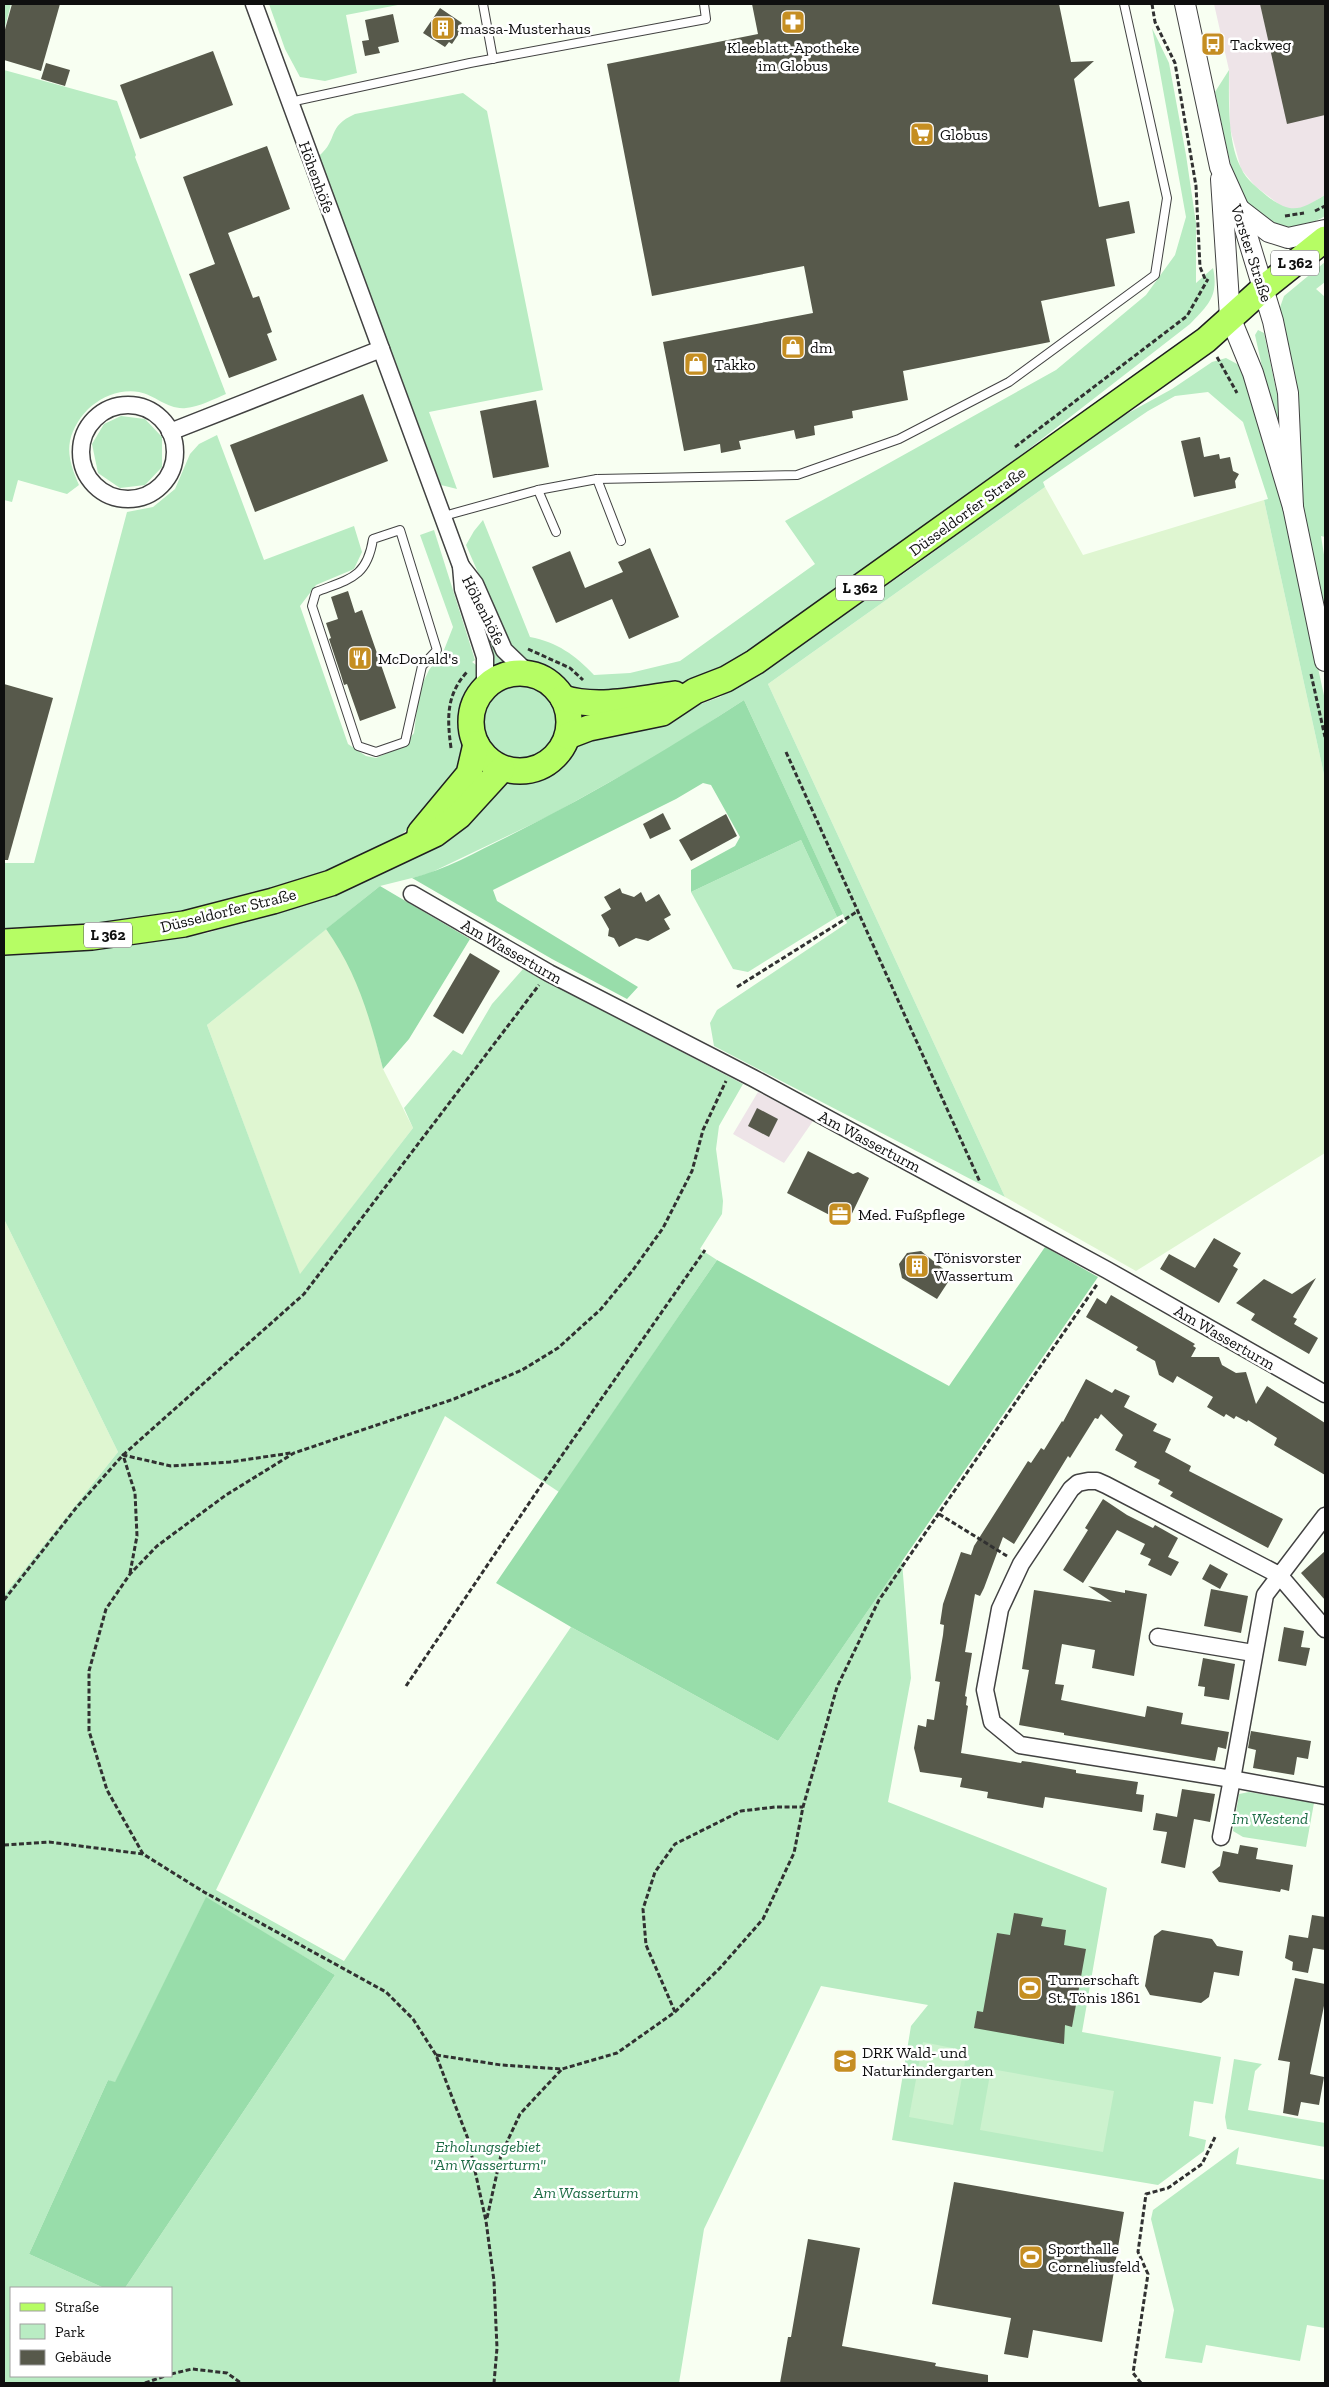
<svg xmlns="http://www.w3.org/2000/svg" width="1329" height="2387" viewBox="0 0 1329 2387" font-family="'Zilla Slab',serif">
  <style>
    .industrial { fill: #eee4e8 }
    .farmland { fill: #dff6d1 }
    .green { fill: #b9ecc3; fill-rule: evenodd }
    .forest { fill: #98ddaa }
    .pitch { fill: #ccf2ce }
    .building { fill: #57594b }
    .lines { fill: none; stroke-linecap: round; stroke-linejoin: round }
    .service-casing { stroke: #424242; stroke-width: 10 }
    .minor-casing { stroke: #424242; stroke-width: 19 }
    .tertiary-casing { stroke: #424242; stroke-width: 22 }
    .primary-casing { stroke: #202020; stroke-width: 28 }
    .path { stroke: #313131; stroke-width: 3; stroke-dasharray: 5 2.5; stroke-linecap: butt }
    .service { stroke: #fff; stroke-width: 8 }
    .minor { stroke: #fff; stroke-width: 16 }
    .tertiary { stroke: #fff; stroke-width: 20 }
    .primary { stroke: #b6fd64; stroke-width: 25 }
    .labels { text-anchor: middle; stroke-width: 5; stroke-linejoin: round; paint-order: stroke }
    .shield { fill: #fff; stroke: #575757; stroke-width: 1 }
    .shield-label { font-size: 15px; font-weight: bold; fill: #0f0f0f }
    .poi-label { font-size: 16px; fill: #0f0f0f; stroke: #fff; text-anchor: start }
    .street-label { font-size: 16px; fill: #0f0f0f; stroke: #fff }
    .park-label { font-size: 16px; font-style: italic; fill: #1c6b44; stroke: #fff }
  </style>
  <rect width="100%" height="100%" fill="#f8fff2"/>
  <!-- industrial -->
  <g class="industrial">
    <path d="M1214,4h111v191l-20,12 -12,3 -12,-4 -26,-20 -14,-17 -11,-41 -1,-58z"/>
    <path d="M758,1092l55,29 -29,42 -51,-29z"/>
  </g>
  <!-- farmland -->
  <g class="farmland">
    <path d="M1045,487l38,68 181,-55 61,279v374l-189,118 -131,-74 -237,-513z"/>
    <path d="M326,929l17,24 12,25 13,32 15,59 30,59 -113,147 -93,-250z"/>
    <path d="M4,1219l114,233 -114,143z"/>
  </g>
  <!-- green -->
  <g class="green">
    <path d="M4,4h7l-7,27z"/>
    <path d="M269,4h134l-57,11 11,58 -32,8 -25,-4 -15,-28z"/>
    <path d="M1152,28l17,35 17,92 10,68v60l17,-15c6,28 -5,37 -23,56l-237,184 -198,140 -33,19 -40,17 -63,12 -54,-8 -19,-19 -15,-4 -16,-12 -8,-14 -41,-94 8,-14 9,-11 47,117c27,5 45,18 64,38l36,-2 50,-12 135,-97 -30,-43 271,-151 90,-75 29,-40 11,-38z"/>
    <path d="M4,70l113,31 19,54 -1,2 91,237c-12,5 -27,13 -40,14 -18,2 -31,-13 -47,-16 -32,-5 -62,19 -69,49 -3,15 3,30 9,44l-12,9 -49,-14 -6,22 -8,-2z"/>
    <path d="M1229,70c0,30 -2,71 12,98 5,12 17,20 26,28 25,19 33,14 58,-1v21c-18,11 -35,15 -54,6 -6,-3 -14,-5 -18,-9 -21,-21 -31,-91 -38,-121z"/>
    <path d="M463,93l24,18 56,279 -114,22 28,77 -16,-4 -122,-329c20,-17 7,-29 36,-42z"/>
    <path d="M1325,262v20l-9,7 9,8v240l-4,-1 4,25v55l-28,-129 -1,-32 3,-44 -21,-98 6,-17z"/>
    <path d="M1258,330l6,3 16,75 2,49 -27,-122z"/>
    <path d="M1226,358l13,7 12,19 15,46 59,270v79l-61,-279 4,-1 -25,-77 -35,-30 -33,4 -27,15 -105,71 2,5 -277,197 237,513 -291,-151 -4,-23 7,-13 130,-87 -103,-223 -79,51 -116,65 -121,58 -48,12 -173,139 93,249 113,-146 -9,-20 49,-58 9,5 30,-51 31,-35 220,115 -24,42 -3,23 7,52 -1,13 -22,35 17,11 -158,232 -114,-76 -229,474 128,71 227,-334 207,114 124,-180 9,117 -23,124 219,86 -25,144 139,25 -8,47 -19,-3 -5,35 17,4 -2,11 -46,34 -266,-45 19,-114 17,-21 -107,-19 -117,243 -25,154h-675v-788l114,-143 -114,-233v-266l148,-11 55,-9 115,-35 79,-34 36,-24 65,-58 16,-4 18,-2 15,-6 14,-13 8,-12 122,-39 25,-9 36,-21 157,-109 197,-144 62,-34 40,-27zM206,1898l129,77 -210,313h46v88h-160v-88h93l-75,-34 79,-174 7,3z"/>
    <path d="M121,416l24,3 17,18v30l-17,18 -25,3 -22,-15 -6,-29 12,-20z"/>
    <path d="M217,435l47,125 90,-34 8,26 -8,17 -38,16 -16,21 48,138 18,12 10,2 27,-12 11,-13 5,-42 10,-21 15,-20 9,-23 -33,-92 14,-5 41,130 -3,2 7,5 -5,17 -10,19 -2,26 3,12 -2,29 -41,47 -20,17 -28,18 -32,15 -140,44 -78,15 -120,6v-69h30l93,-351 26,-5 22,-18 15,-35 9,-10z"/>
    <path d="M483,619l21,45 -11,4 -13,-48z"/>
    <circle cx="519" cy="721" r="38"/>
    <path d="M801,840l36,77 -89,55 -15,-3 -42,-77z"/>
    <path d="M1249,1792l65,11 -8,44 -63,-10 -10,-6 6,-37z"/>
    <path d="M1234,2059l28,5 -7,7 -7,39 77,13v24l-98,-18 -2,-12z"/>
    <path d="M1239,2147l-3,17 89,16v148l-18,-3 -7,36 -94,-16 -4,18 -37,-5 9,-48 -23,-91 2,-9z"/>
  </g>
  <!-- forest -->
  <g class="forest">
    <path d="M744,700l99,214 -6,3 -36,-77 -110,52v-22l44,-24 5,-9 -29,-52 -8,-2 -27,16 -183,91 4,11 141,86 -11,12 -75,-40 -140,-81c33,-8 64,-26 95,-41 82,-41 160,-87 237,-137z"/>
    <path d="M380,886l90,53 -61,100 -26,30c-13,-51 -26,-97 -57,-140z"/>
    <path d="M1045,1247l53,30 -320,464 -207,-114 -75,-44 221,-323 232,126z"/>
    <path d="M206,1897l129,78 -210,313h-21l-75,-34 79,-174 7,2z"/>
  </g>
  <!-- pitch -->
  <g class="pitch">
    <path d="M923,2042l44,9 -14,74 -44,-8z"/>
    <path d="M991,2069l123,22 -11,61 -123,-22z"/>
  </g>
  <!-- building -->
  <g class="building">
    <path d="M12,4h48l-19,67 -37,-11v-27z"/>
    <path d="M752,4h307l12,58 23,-1 -20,18 25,128 30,-6 6,32 -29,6 9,47 -74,15 9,41 -147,29 5,29 -56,11 1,7 -39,8 1,9 -19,4 -2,-9 -55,11 2,8 -20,4 -1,-9 -36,7 -21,-109 150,-29 -9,-47 -152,30 -45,-232 151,-30z"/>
    <path d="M1260,4h65v111l-38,9z"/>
    <path d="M440,8l22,15 -5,7 3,2 -8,12 -3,-2 -4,5 -22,-14z"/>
    <path d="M393,14l6,28 -21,5 2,6 -15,3 -3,-15 7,-1 -4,-20z"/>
    <path d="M213,51l20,54 -93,34 -20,-54z"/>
    <path d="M46,63l24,7 -5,16 -24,-7z"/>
    <path d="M267,146l23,63 -62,24 25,65 6,-2 13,36 -5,2 10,26 -48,18 -40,-104 26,-10 -32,-87z"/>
    <path d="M363,394l25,67 -133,51 -25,-67z"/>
    <path d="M536,400l13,67 -56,11 -13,-67z"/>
    <path d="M1200,437l4,20 15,-3 1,5 10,-2 3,14 6,3 -4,7 1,7 -42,9 -13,-56z"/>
    <path d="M650,548l29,69 -50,22 -17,-40 -56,24 -24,-56 38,-16 15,37 38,-16 -5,-10z"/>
    <path d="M348,591l7,22 7,-3 34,98 -36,13 -13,-37 -3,1 -3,-10 -12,-36 2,-1 -5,-15 12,-4 -7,-22z"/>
    <path d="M4,684l49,14 -45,162h-4z"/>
    <path d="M663,813l8,16 -21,10 -7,-15z"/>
    <path d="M726,814l11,22 -46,25 -12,-21z"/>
    <path d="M620,888l2,5 12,4 7,-5 5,10 13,-8 12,21 -7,4 6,10 -22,12 -12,-3 -17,9 -5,-9 -6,-2 1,-7 -8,-14 10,-6 -7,-12z"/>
    <path d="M470,953l30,18 -37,63 -30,-18z"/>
    <path d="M757,1108l21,11 -9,18 -21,-11z"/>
    <path d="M808,1151l45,23 5,-2 11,6 -22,46 -60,-31z"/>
    <path d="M1214,1238l27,15 -8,13 5,3 -19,34 -59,-34 9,-15 26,14z"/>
    <path d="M921,1251l31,25 -15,23 -35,-21 -3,-14 8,-11z"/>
    <path d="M1316,1278l-23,39 4,2 -3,5 24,14 -9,16 -58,-34 4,-6 -19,-11 28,-24 28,15z"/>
    <path d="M1111,1295l84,49 -2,2 3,2 -5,9h28l3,8 14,8 10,-1 10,32 11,-18 58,37v52l-51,-30 3,-7 -29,-18 -1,2 -11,-6 -2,3 -8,-5 -2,3 -17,-10 6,-10 -36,-21 -4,7 -14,-8 -4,-14 -19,-11 2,-3 -52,-30 11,-19 9,6z"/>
    <path d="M1086,1379l26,14 3,-4 15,7 -6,11 33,17 -4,7 18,8 -6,13 26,14 -2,5 94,48 -15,29 -98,-52 3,-4 -15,-8 2,-4 -26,-13 3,-5 -22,-12 8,-15 -22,-21 -3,5 -3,-1 -25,40 -2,-2 -54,88 -11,-7 -19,51 -4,8 -5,-2 -10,58 7,1 -7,43 2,1 -1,8 2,1 -7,47 60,10 1,-2 8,1 46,8v3l62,9 -2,12 8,1 -2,17 -97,-15 -2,11 -56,-10 1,-6 -28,-5 2,-9 -42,-6 -6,-24 4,-23 8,2 1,-8 7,1 6,-38 -5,-1 8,-46 1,-10 -4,-1 3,-20 18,-52 10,3 3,-9 54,-85 3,2 10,-15 3,2 18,-29 1,1z"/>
    <path d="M1103,1499l24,16 26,13 2,-3 23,13 -10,19 11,5 -8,14 -23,-11 3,-6 -11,-5 5,-10 -28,-14 -34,53 -20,-13 25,-40 -3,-2z"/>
    <path d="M1325,1551v49l-24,-27z"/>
    <path d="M1210,1564l18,10 -8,15 -18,-10z"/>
    <path d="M1088,1586l37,7v-3l22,4 -13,82 -42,-8 3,-18 -33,-6 -7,40 9,1 -3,15 84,17 2,-11 36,7 -2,11 48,8 -3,17 -8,-2 -3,14 -151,-26v-2l-45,-8 10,-55 -7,-1 12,-79 78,12z"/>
    <path d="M1211,1589l37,7 -7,37 -37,-7z"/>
    <path d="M1284,1627l20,4 -3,16 9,1 -4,18 -28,-5z"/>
    <path d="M1203,1658l32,6 -6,36 -25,-4 1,-9 -7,-1z"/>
    <path d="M1251,1731l60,10 -3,18 -11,-2 -3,18 -41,-7 3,-18 -8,-2z"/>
    <path d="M1182,1789l33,5 -5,28 -16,-3 -9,49 -24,-5 6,-31 -14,-2 3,-17 21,4z"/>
    <path d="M1240,1845l18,3 -2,11 37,6 -4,26 -8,-2 -1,3 -61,-10 -7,-10 8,-6 3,-15 15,3z"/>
    <path d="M1014,1913l29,5 -2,8 25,4 -2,15 22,4 -14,78 -7,-2 -1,19 -90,-16 3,-17 6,1 14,-79 13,2z"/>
    <path d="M1312,1915l13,2v33l-12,-2 -5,25 -16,-3 1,-8 -8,-4 4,-23 19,3z"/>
    <path d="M1162,1930l50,9 5,7 26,5 -4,25 -25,-4 -5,25 -8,6 -51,-8 -5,-9 9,-50z"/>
    <path d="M1295,1978l30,6v17l-15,73 14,3 -5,28 -18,-3 -3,14 -15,-3 7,-51 -12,-2z"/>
    <path d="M954,2182l170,30 -22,130 -69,-12 -5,28 -24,-4 7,-36 -79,-14z"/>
    <path d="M808,2239l52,9 -18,98 94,17 -1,3 53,9v8h-208l8,-46h3z"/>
  </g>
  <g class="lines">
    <!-- service casing -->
    <g class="service-casing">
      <g id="service">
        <path d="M483,4l10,55"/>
        <path d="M290,102l180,-39 236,-44 -2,-15"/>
        <path d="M597,479l24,62"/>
        <path d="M538,490l18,42"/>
        <path d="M444,516l94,-26 59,-11 200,-4 102,-36 110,-57 146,-107 12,-77 -43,-194"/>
        <path d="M400,530l37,120 -15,16 -17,76 -29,10 -18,-6 -46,-140 4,-14c33,-13 51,-14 57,-53z"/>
      </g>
    </g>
    <!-- minor casing -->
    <g class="minor-casing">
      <g id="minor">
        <path d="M254,4l207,562 2,23 22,68v31"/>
        <circle cx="128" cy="452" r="47"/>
        <path d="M170,432l211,-83"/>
        <path d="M461,566l14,18 29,66 25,24"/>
        <path d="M412,894l137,79 204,105 354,192 218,124"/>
        <path d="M1325,1516l-60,79 -33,184 -212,-34 -28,-23 -7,-32 15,-81 21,-45 50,-75 7,-6 10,-2h9l9,4 173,90 46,54"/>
        <path d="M1158,1637l95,16"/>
        <path d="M1221,1837l11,-58 93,17"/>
      </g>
    </g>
    <!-- tertiary casing -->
    <g class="tertiary-casing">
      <g id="tertiary">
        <path d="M1185,4l35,163 19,42 34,112 15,72 5,114"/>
        <path d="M1221,179l9,138 23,56 40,134 32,154"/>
        <path d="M1239,209l30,23 19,6 37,-8"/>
      </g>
    </g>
    <!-- primary casing -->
    <g class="primary-casing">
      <g id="primary">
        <circle cx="520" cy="722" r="49"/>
        <path d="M563,698c34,11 77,1 112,-4"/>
        <path d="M568,736l21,-8 73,-15 33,-22 31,-12 29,-17 451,-322 59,-53 60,-48"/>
        <path d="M420,833l49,-59 7,-30"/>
        <path d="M4,942l88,-5 92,-13 89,-23 58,-18 104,-49 24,-18 43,-47"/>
      </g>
    </g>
    <!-- path -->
    <g class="path">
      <path d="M1152,4l3,18 20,41 21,123 4,81 6,14"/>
      <path d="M1315,211l10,-5"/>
      <path d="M1285,216l19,-3"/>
      <path d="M1217,357l20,36"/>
      <path d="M1015,447l172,-131 21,-37"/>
      <path d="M528,649l42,19 13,12"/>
      <path d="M1311,674l14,63"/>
      <path d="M451,748c-4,-30 -5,-53 16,-76"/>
      <path d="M786,752l194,430"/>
      <path d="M737,987l121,-76"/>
      <path d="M939,1514l68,42"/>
      <path d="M130,1573l7,-37 -2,-43 -12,-38 48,11 59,-4 61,-9"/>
      <path d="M4,1600l72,-92 47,-53 181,-161 235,-309"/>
      <path d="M406,1686l136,-202 163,-234"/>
      <path d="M4,1845l45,-3 94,12 61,38 182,100 27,27 23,36 32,84 18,82 8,60 3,67 -3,35"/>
      <path d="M143,1854l-36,-64 -18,-59v-60l17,-62 24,-35 27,-28 69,-51 68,-42 160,-54 68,-29 36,-22 43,-39 32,-39 30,-42 29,-57 11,-41 23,-49"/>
      <path d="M675,2012l-29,-67 -3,-36 12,-37 20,-28 66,-33 34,-4h28"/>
      <path d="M436,2055l65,10 61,4 55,-16 58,-41 45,-44 43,-49 31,-66 9,-46 34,-120 42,-87 219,-317"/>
      <path d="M487,2218l14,-63 19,-41 42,-45"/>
      <path d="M171,2374l21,-5 35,4 14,10"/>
      <path d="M145,2383l20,-7"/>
      <path d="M1141,2383l-8,-10 15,-99 -10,-22 8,-58 22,-6 34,-24 14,-29"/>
    </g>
    <!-- service -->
    <use href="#service" class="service"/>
    <!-- minor -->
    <use href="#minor" class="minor"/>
    <!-- tertiary -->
    <use href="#tertiary" class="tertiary"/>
    <!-- primary -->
    <use href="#primary" class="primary"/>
  </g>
  <!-- icons -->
  <defs>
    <g id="pharmacy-square" transform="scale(1.25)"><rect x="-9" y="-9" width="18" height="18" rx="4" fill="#c58e22" stroke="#fff"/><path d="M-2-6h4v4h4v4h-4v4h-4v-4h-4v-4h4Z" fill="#fff"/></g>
    <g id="building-square" transform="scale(1.25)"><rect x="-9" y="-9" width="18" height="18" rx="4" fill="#c58e22" stroke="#fff"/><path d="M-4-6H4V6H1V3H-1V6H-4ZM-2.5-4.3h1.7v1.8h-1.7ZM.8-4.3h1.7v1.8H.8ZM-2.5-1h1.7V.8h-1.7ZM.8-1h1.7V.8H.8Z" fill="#fff"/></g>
    <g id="bus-square" transform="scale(1.25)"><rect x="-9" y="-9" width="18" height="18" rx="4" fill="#c58e22" stroke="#fff"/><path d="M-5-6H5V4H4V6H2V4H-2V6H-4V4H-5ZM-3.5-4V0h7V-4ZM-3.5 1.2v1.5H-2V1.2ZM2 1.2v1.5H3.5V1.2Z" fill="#fff"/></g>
    <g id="supermarket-square" transform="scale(1.25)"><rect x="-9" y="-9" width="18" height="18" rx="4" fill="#c58e22" stroke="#fff"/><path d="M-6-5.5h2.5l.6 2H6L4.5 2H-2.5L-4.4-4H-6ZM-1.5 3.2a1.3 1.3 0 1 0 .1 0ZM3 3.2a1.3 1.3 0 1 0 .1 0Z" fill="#fff"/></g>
    <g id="shop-square" transform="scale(1.25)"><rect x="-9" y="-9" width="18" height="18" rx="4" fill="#c58e22" stroke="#fff"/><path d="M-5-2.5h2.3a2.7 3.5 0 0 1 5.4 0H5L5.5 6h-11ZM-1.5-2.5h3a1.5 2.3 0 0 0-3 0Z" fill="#fff"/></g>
    <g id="restaurant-square" transform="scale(1.25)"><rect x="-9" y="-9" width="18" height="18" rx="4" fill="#c58e22" stroke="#fff"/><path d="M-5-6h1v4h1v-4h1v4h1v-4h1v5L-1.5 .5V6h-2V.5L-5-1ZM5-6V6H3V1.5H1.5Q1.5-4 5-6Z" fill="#fff"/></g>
    <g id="office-square" transform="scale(1.25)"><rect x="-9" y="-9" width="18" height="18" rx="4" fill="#c58e22" stroke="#fff"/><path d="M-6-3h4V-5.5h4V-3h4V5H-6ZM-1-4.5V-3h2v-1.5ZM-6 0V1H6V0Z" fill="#fff"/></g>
    <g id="stadium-square" transform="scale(1.25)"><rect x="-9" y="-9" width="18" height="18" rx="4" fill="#c58e22" stroke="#fff"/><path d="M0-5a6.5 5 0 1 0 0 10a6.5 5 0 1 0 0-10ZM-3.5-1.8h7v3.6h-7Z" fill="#fff"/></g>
    <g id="school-square" transform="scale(1.25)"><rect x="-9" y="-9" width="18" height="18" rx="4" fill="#c58e22" stroke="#fff"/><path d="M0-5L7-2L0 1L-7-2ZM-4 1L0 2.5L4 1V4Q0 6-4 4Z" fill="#fff"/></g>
  </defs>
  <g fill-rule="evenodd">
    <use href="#pharmacy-square" x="793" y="22"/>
    <use href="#building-square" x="443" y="28"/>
    <use href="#bus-square" x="1213" y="44"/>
    <use href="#supermarket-square" x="922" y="134"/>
    <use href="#shop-square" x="793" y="347"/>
    <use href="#shop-square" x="696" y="364"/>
    <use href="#restaurant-square" x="360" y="658"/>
    <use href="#office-square" x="840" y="1214"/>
    <use href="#building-square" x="917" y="1266"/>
    <use href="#stadium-square" x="1030" y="1988"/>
    <use href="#school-square" x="845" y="2061"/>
    <use href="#stadium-square" x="1031" y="2257"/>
  </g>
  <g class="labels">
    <!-- shield labels -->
    <g class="shield">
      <rect x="1271" y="250.5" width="48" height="25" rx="4"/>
      <rect x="836" y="575.5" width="48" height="25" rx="4"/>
      <rect x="84" y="922.5" width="48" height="25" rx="4"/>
    </g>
    <g class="shield-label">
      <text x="1295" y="268">L 362</text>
      <text x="860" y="593">L 362</text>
      <text x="108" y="940">L 362</text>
    </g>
    <!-- poi labels -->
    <g class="poi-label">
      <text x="460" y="34">massa-Musterhaus</text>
      <text x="1230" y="50">Tackweg</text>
      <text x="793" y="53" text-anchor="middle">Kleeblatt-Apotheke<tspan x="793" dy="18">im Globus</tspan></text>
      <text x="940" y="140">Globus</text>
      <text x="810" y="353">dm</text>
      <text x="714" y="370">Takko</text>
      <text x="378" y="664">McDonald's</text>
      <text x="858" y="1220">Med. Fußpflege</text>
      <text x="934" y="1263">Tönisvorster<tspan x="934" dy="18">Wassertum</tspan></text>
      <text x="1048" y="1985">Turnerschaft<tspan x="1048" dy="18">St. Tönis 1861</tspan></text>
      <text x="862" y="2058">DRK Wald- und<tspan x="862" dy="18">Naturkindergarten</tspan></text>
      <text x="1048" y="2254">Sporthalle<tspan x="1048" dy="18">Corneliusfeld</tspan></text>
    </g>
    <!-- street labels -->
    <g class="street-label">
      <text transform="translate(317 177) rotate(70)" y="6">Höhenhöfe</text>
      <text transform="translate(1252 253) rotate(72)" y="6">Vorster Straße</text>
      <text transform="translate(967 511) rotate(-36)" y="6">Düsseldorfer Straße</text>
      <text transform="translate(484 610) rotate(63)" y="6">Höhenhöfe</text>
      <text transform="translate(228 910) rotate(-14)" y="6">Düsseldorfer Straße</text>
      <text transform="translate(512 951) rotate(30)" y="6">Am Wasserturm</text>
      <text transform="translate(870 1141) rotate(28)" y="6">Am Wasserturm</text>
      <text transform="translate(1225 1337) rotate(30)" y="6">Am Wasserturm</text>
    </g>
    <!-- park labels -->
    <g class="park-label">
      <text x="1270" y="1824">Im Westend</text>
      <text x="488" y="2152">Erholungsgebiet<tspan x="488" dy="18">"Am Wasserturm"</tspan></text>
      <text x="586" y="2198">Am Wasserturm</text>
    </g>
  </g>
  <!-- border -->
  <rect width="1329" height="2387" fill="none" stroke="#0f0f0f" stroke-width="10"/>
  <!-- legend -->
  <rect x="10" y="2287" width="162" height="90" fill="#ffffff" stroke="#9f9f9f"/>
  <rect x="20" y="2303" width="25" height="8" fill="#b6fd64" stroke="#9f9f9f"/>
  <text x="55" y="2312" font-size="15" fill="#0f0f0f">Straße</text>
  <rect x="20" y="2324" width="25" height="15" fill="#b9ecc3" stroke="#9f9f9f"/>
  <text x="55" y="2337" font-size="15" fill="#0f0f0f">Park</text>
  <rect x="20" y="2350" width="25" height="15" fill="#57594b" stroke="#9f9f9f"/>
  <text x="55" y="2362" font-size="15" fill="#0f0f0f">Gebäude</text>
</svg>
